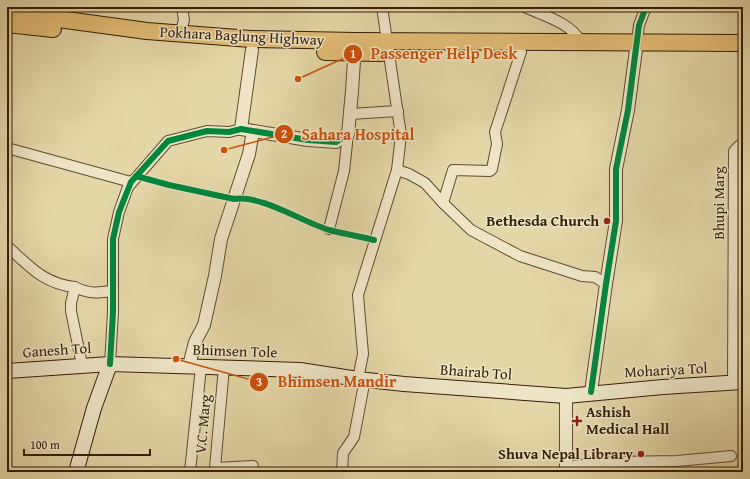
<svg xmlns="http://www.w3.org/2000/svg" width="750" height="479" viewBox="0 0 750 479" font-family="'Gentium Book Plus',serif">
  <style>
    .lines { fill: none; stroke-linecap: round; stroke-linejoin: round }
    .minor-casing { stroke: #614c2f; stroke-width: 12 }
    .tertiary-casing { stroke: #614c2f; stroke-width: 14 }
    .secondary-casing { stroke: #351d07; stroke-width: 16 }
    .trunk-casing { stroke: #351d07; stroke-width: 18 }
    .minor { stroke: #ede5c6; stroke-width: 10 }
    .tertiary { stroke: #ede5c6; stroke-width: 12 }
    .secondary { stroke: #ede5c6; stroke-width: 14 }
    .trunk { stroke: #e2bc74; stroke-width: 16 }
    .cycleway-casing { stroke: #ede5c6; stroke-width: 8 }
    .cycleway { stroke: #00873e; stroke-width: 6 }
    .poi-dot { fill: #8f2418; stroke: #ede5c6; stroke-width: 1.5 }
    .labels { text-anchor: middle; stroke-width: 3; stroke-linejoin: round; paint-order: stroke }
    .street-label { font-size: 15px; fill: #351d07; stroke: #ede5c6 }
    .poi-label { font-size: 15px; font-weight: bold; fill: #351d07; stroke: #ede5c6; text-anchor: end }
    .leader { fill: none; stroke: #cd500b; stroke-width: 1.5 }
    .callout-dot { fill: #cd500b; stroke: #ede5c6; stroke-width: 1.5 }
    .mark-label { font-size: 12px; text-anchor: middle; font-weight: bold; fill: #fff }
    .callout-label { font-size: 16px; text-anchor: middle; font-weight: bold; fill: #cd500b; stroke: #ede5c6; stroke-width: 3; stroke-linejoin: round; paint-order: stroke }
  </style>
  <rect width="100%" height="100%" fill="#e4d7a7"/>
  <filter id="stains"><feTurbulence type="fractalNoise" baseFrequency=".005" numOctaves="4"/><feColorMatrix values="0 0 0 0 .2 0 0 0 0 .09 0 0 0 0 .02 0 0 0 .5 -.17"/></filter>
  <radialGradient id="worn" r=".72"><stop offset=".6" stop-color="#630" stop-opacity="0"/><stop offset="1" stop-color="#630" stop-opacity=".3"/></radialGradient>
  <g class="lines">
    <!-- minor casing -->
    <g class="minor-casing">
      <g id="minor">
        <path d="M525,7c19,9 45,15 56,35"/>
        <path d="M180,34l4,-14 -2,-13"/>
        <path d="M637,42l2,-17 7,-18"/>
        <path d="M350,114l48,-3"/>
        <path d="M7,148l124,34"/>
        <path d="M397,170l12,4 16,9 18,20 28,27 49,26 62,20 13,1 11,7"/>
        <path d="M443,203l10,-33 37,1 2,-2 5,-25 -2,-12 26,-80"/>
        <path d="M329,229l15,-58 4,-37"/>
        <path d="M7,246c22,20 37,38 68,41l-4,16v8l11,54"/>
        <path d="M75,287c14,7 22,6 37,4"/>
        <path d="M110,364l3,-52v-73l6,-27 9,-25 40,-46 39,-10 22,1 12,-3"/>
        <path d="M224,367l-9,101 38,-2"/>
        <path d="M358,379l5,-25 -5,-59 39,-125 4,-35 -19,-128"/>
        <path d="M733,384l1,-233 6,-6h3"/>
        <path d="M565,467l45,-5 67,-1 54,-5"/>
        <path d="M190,472l11,-105"/>
        <path d="M342,472l1,-19 11,-16 11,-58"/>
      </g>
    </g>
    <!-- tertiary casing -->
    <g class="tertiary-casing">
      <g id="tertiary">
        <path d="M252,50l-11,79 67,11 28,2 12,-8 4,-43 3,-46"/>
        <path d="M189,366l6,-24 9,-17 11,-49 6,-37 28,-85 4,-23"/>
        <path d="M591,392l15,-108 10,-63v-52l12,-59 9,-68"/>
        <path d="M566,396v76"/>
      </g>
    </g>
    <!-- secondary casing -->
    <g class="secondary-casing">
      <g id="secondary">
        <path d="M7,371l103,-7 190,6 58,9 46,5 162,12 97,-9 80,-5"/>
        <path d="M76,472l18,-64 16,-44"/>
      </g>
    </g>
    <!-- trunk casing -->
    <g class="trunk-casing">
      <g id="trunk">
        <path d="M7,12l140,19 104,8 104,2 388,2"/>
        <path d="M7,24l46,5"/>
        <path d="M325,52l56,1"/>
      </g>
    </g>
    <!-- minor -->
    <use href="#minor" class="minor"/>
    <!-- tertiary -->
    <use href="#tertiary" class="tertiary"/>
    <!-- secondary -->
    <use href="#secondary" class="secondary"/>
    <!-- trunk -->
    <use href="#trunk" class="trunk"/>
    <!-- cycleway casing -->
    <g class="cycleway-casing">
      <g id="cycleway">
        <path d="M136,176l33,9 65,14c25,-5 69,23 95,31 15,4 30,6 45,10"/>
        <path d="M110,364l3,-52v-73l6,-27 12,-30 37,-41 39,-10 22,1 12,-3 67,11 28,2 12,-8"/>
        <path d="M591,392l15,-108 10,-63v-52l12,-59 11,-85 7,-18"/>
      </g>
    </g>
    <!-- cycleway -->
    <use href="#cycleway" class="cycleway"/>
  </g>
  <!-- markers -->
  <g class="poi-dot">
    <circle cx="607" cy="221" r="4"/>
    <path d="M575 415h4v4h4v4h-4v4h-4v-4h-4v-4h4z"/>
    <circle cx="641" cy="454" r="4"/>
  </g>
  <g class="labels">
    <!-- street labels -->
    <g class="street-label">
      <text transform="translate(242 36) rotate(3)" y="5">Pokhara Baglung Highway</text>
      <text transform="translate(719 203) rotate(-90)" y="5">Bhupi Marg</text>
      <text transform="translate(57 350) rotate(-4)" y="5">Ganesh Tol</text>
      <text transform="translate(235 351) rotate(2)" y="5">Bhimsen Tole</text>
      <text transform="translate(666 370) rotate(-3)" y="5">Mohariya Tol</text>
      <text transform="translate(476 372) rotate(4)" y="5">Bhairab Tol</text>
      <text transform="translate(203 424) rotate(-85)" y="5">V.C. Marg</text>
    </g>
    <!-- poi labels -->
    <g class="poi-label">
      <text x="599" y="226">Bethesda Church</text>
      <text x="586" y="417" text-anchor="start">Ashish<tspan x="586" dy="17">Medical Hall</tspan></text>
      <text x="633" y="459">Shuva Nepal Library</text>
    </g>
  </g>
  <!-- callouts -->
  <path class="leader" d="M298 79L353 54M224 150L284 134M176 359L259 382"/>
  <g class="callout-dot">
    <circle cx="298" cy="79" r="4"/>
    <circle cx="224" cy="150" r="4"/>
    <circle cx="176" cy="359" r="4"/>
    <circle cx="353" cy="54" r="10"/>
    <circle cx="284" cy="134" r="10"/>
    <circle cx="259" cy="382" r="10"/>
  </g>
  <g class="mark-label">
    <text x="353" y="58">1</text>
    <text x="284" y="138">2</text>
    <text x="259" y="386">3</text>
  </g>
  <g class="callout-label">
    <text x="444" y="59">Passenger Help Desk</text>
    <text x="358" y="140">Sahara Hospital</text>
    <text x="337" y="387">Bhimsen Mandir</text>
  </g>
  <!-- margin -->
  <rect width="750" height="479" fill="none" stroke="#e4d7a7" stroke-width="24"/>
  <rect x="8" y="8" width="734" height="463" fill="none" stroke="#351d07" stroke-width="2"/>
  <rect x="12" y="12" width="726" height="455" fill="none" stroke="#351d07"/>
  <!-- scale -->
  <path d="M24 449v6h126v-6" fill="none" stroke="#351d07" stroke-width="2"/>
  <text x="30" y="449" font-size="12" fill="#351d07" stroke="#ede5c6" stroke-width="3" paint-order="stroke">100 m</text>
  <rect width="100%" height="100%" filter="url(#stains)"/>
  <rect width="100%" height="100%" fill="url(#worn)"/>
</svg>
